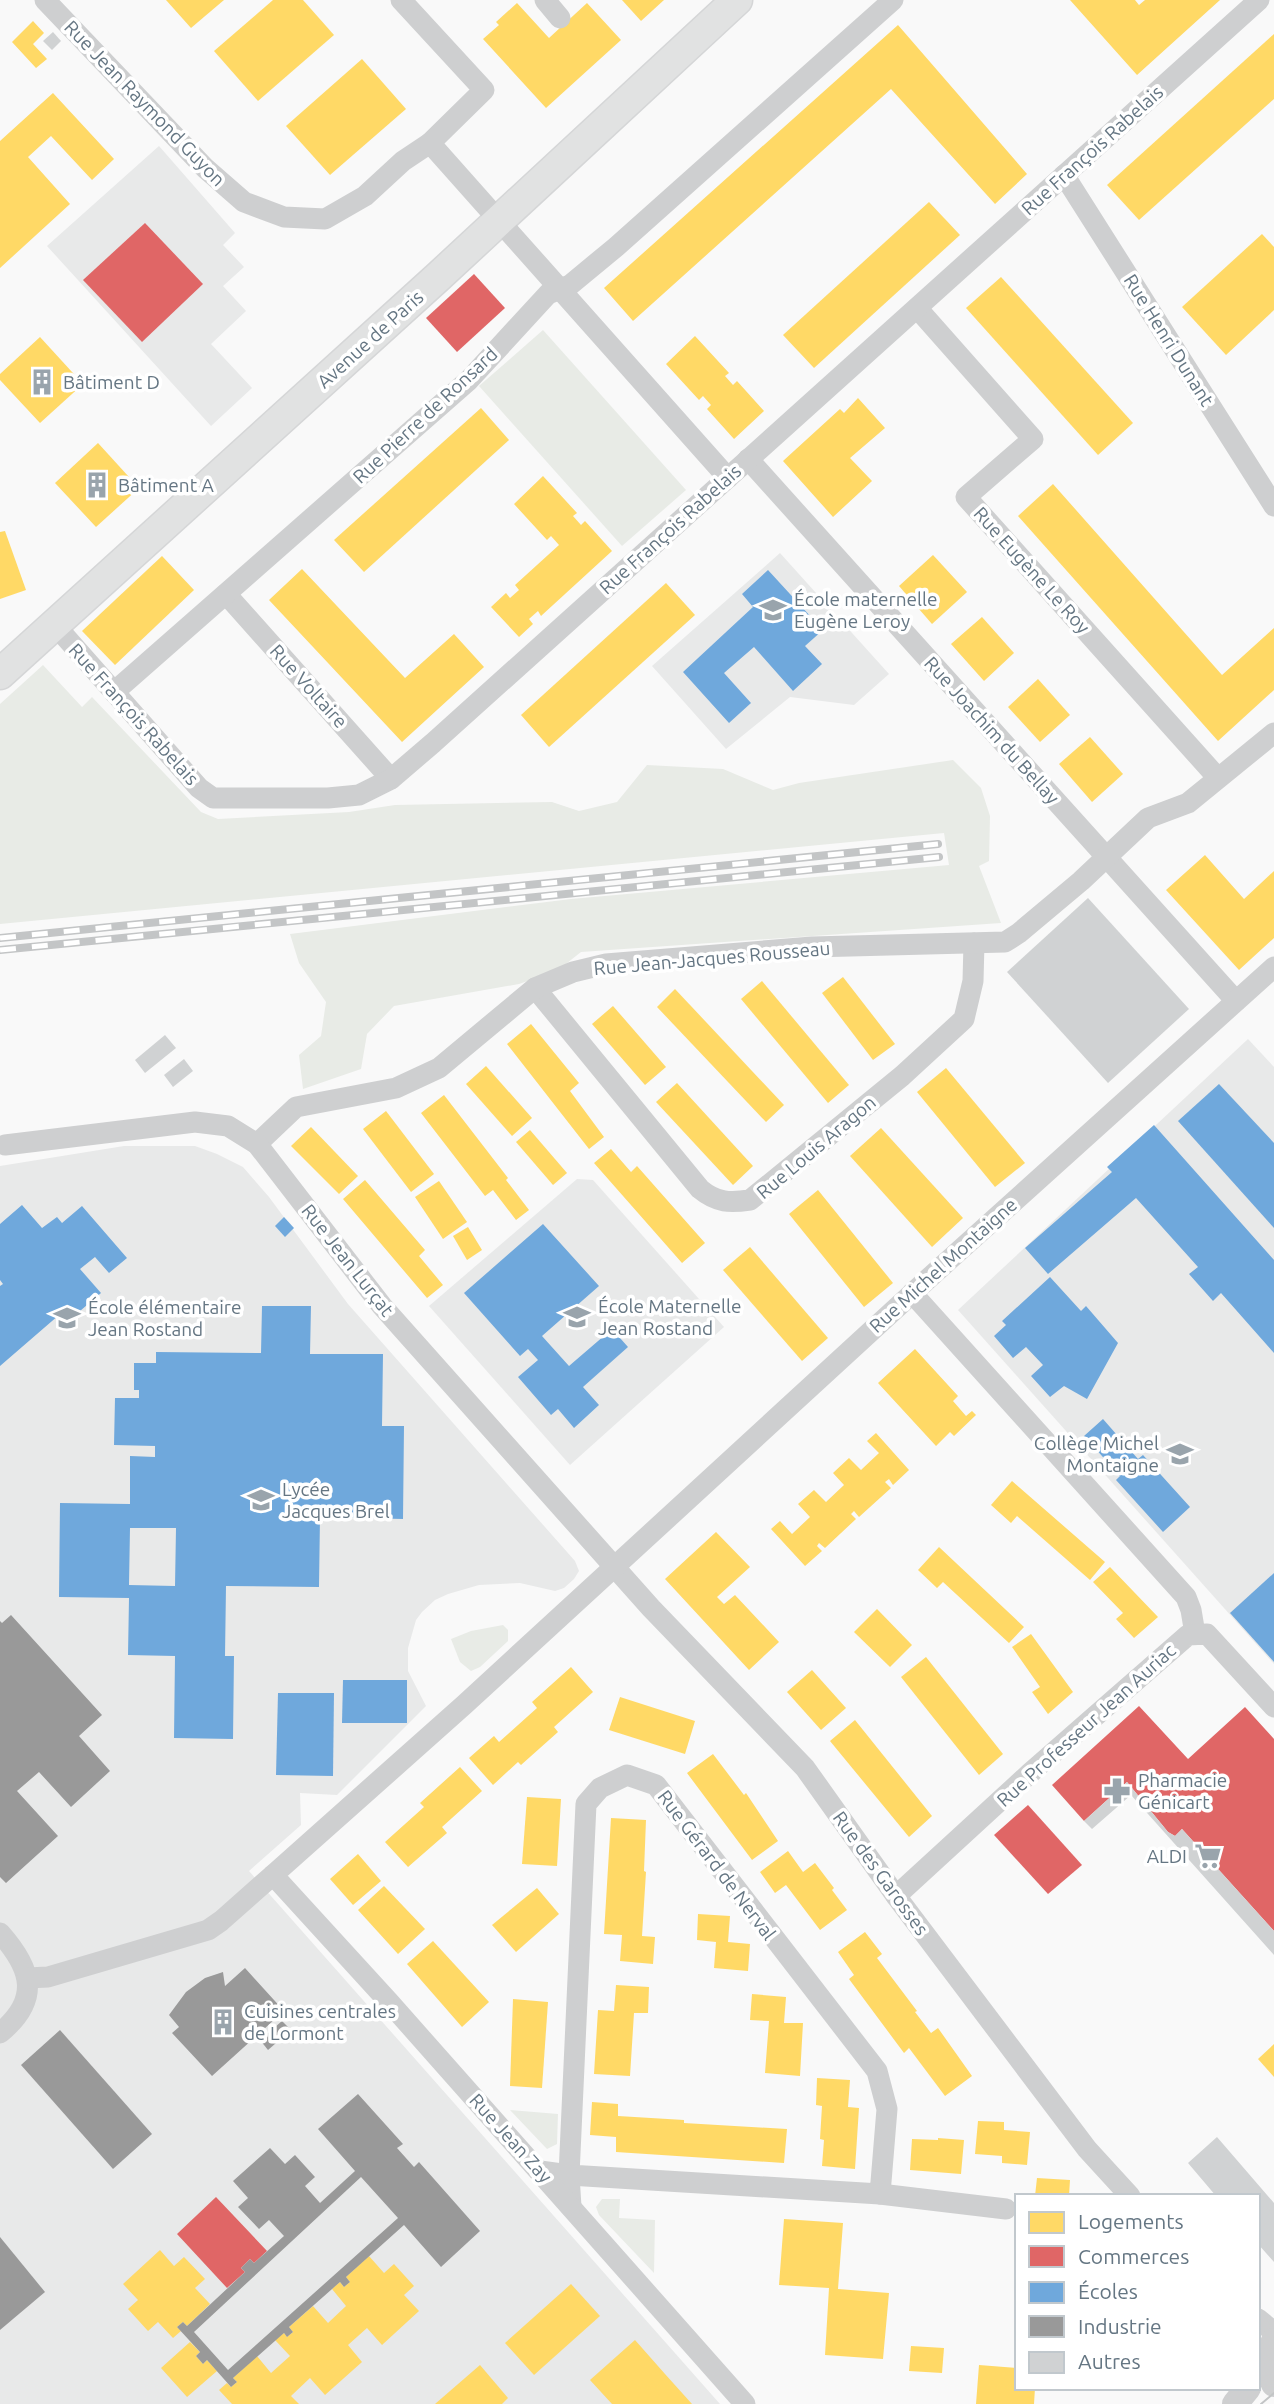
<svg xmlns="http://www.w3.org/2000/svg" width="1274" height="2404" viewBox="0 0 1274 2404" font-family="Ubuntu,sans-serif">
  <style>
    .built { fill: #e8e9e9 }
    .green { fill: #e8ebe6 }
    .homes { fill: #ffd966 }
    .shops { fill: #e06666 }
    .schools { fill: #6fa8dc; fill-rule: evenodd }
    .industry { fill: #999; fill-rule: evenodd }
    .building { fill: #d0d2d3 }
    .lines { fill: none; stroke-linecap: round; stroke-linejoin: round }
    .secondary-casing { stroke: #d5d6d7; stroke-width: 33 }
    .minor { stroke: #cecfd0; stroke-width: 21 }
    .tertiary { stroke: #cecfd0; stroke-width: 26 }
    .secondary { stroke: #e1e2e2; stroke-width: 30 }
    .tram { stroke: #c3c5c6; stroke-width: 2 }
    .rail-casing { stroke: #c3c5c6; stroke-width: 8 }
    .rail { stroke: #fff; stroke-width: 5; stroke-dasharray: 16; stroke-linecap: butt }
    .labels { text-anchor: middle; stroke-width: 7; stroke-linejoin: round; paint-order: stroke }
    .street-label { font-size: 19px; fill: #657683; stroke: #fff }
    .poi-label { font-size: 19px; fill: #657683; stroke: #fff; text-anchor: start }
  </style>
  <rect width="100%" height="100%" fill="#f9f9f9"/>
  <!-- built -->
  <g class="built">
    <path d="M159,146l76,87 -12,12 21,22 -21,19 23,25 -35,33 41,44 -41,38 -164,-180z"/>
    <path d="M780,553l109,121 -35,31 -64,-8 -64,52 -74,-83z"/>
    <path d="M1248,1039l26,28v597l-316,-354z"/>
    <path d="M124,1146h71l22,8 26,13 26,30 79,107 227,257 4,10 -5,8 -10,9 -9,3 -35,-8 -41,2 -31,9 -13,6 -13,12 -6,8 -8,28v23l18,35 -89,89 -37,-2 1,32 -52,46 471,533h-720v-1238z"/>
    <path d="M577,1179l16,1 131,147 -154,138 -141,-159z"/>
  </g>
  <!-- green -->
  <g class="green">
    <path d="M543,330l143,160 -64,56 -143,-160z"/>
    <path d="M43,665l39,42 10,-10 109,115 17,7 131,-7 46,-7 157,-3 27,9 38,-9 30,-37 76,4 50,21 26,-7 154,-23 28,28 9,28 -1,45 -10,5 22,57 -420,29 -24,19 -38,13 -125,22 -27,28 -6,35 -58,20 -4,-34 22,-19 5,-34 -27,-39 -9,-29 281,-35 378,-34 -5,-32 -944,91v-220z"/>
    <path d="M503,1625l5,5v11l-28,26 -9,4 -11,-9 -9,-23 20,-8z"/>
    <path d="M510,2110l48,4 -1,30 -10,5z"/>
    <path d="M602,2199h18l-1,19 36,2 -1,53 -55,-58 -3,-8z"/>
  </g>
  <!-- homes -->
  <g class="homes">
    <path d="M166,0h58l-33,28z"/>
    <path d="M273,0h30l31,35 -76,66 -44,-50z"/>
    <path d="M622,0h42l-23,21z"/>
    <path d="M1070,0h65l4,5 6,-5h75l-83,75z"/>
    <path d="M517,3l32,35 38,-35 34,37 -75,68 -63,-69 16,-14 -3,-3z"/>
    <path d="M33,21l11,12 -11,11 14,15 -11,9 -24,-26z"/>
    <path d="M898,25l129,149 -32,30 -104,-115 -258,232 -29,-33z"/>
    <path d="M1274,34v65l-135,121 -32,-35z"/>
    <path d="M362,59l44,50 -76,66 -44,-49z"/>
    <path d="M53,93l61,66 -22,21 -41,-44 -23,21 42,47 -70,64v-127z"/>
    <path d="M929,202l31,33 -146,133 -31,-33z"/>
    <path d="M1262,234l12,13v63l-48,45 -44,-48z"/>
    <path d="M1001,277l132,146 -35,32 -132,-147z"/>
    <path d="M695,336l34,37 -4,3 8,9 4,-4 27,30 -30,28 -27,-30 4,-4 -8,-9 -4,4 -33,-36z"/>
    <path d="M40,337l43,47 -43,39 -40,-43v-6z"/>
    <path d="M858,398l27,30 -35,30 22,23 -39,36 -50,-56 57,-52 4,4z"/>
    <path d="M481,408l28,32 -145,132 -30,-32z"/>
    <path d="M98,443l41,45 -43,39 -41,-44z"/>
    <path d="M543,476l34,37 -4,3 8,9 4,-4 27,30 -71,65 -3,-5 -9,8 4,5 -14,13 -28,-30 15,-14 4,5 9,-8 -4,-5 44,-40 -8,-9 -4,4 -33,-36z"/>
    <path d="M1053,484l169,191 52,-47v62l-56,51 -200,-225z"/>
    <path d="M5,531l21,59 -26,9v-67z"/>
    <path d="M933,555l34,37 -35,32 -33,-38z"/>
    <path d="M162,556l32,34 -79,75 -33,-34z"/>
    <path d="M302,569l103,109 49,-44 30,33 -82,75 -133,-142z"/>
    <path d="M666,583l29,32 -146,132 -28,-32z"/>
    <path d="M982,617l32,36 -30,28 -33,-37z"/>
    <path d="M1038,679l32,36 -30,27 -32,-35z"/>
    <path d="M1090,737l33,37 -31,28 -33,-38z"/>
    <path d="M1205,855l39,44 30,-28v67l-35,32 -73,-80z"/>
    <path d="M843,977l52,67 -22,16 -51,-67z"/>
    <path d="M762,981l87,104 -21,18 -87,-104z"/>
    <path d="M675,989l109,116 -18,17 -109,-115z"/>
    <path d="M613,1006l53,61 -21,18 -53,-61z"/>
    <path d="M531,1024l48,59 -9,8 34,46 -15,12 -82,-105z"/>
    <path d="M486,1066l46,52 -20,18 -46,-52z"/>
    <path d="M946,1068l79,95 -30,24 -78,-95z"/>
    <path d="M677,1083l76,83 -20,19 -77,-83z"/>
    <path d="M444,1095l64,83 -2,2 23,30 -13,10 -23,-30 -8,6 -64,-83z"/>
    <path d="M386,1111l48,63 -23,18 -48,-63z"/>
    <path d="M311,1127l47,49 -19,18 -48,-48z"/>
    <path d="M881,1128l82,90 -31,29 -82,-91z"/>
    <path d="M530,1130l37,43 -14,12 -37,-43z"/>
    <path d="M611,1149l20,23 6,-6 68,77 -23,20 -88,-100z"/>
    <path d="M365,1180l60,70 -6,6 24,29 -16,13 -84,-99z"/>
    <path d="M439,1181l28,41 -24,17 -28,-42z"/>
    <path d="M818,1190l75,93 -29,24 -75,-93z"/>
    <path d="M468,1227l14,23 -15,10 -14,-24z"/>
    <path d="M750,1247l78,91 -26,23 -79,-91z"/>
    <path d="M915,1349l43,47 -5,5 13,15 6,-5 4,4 -22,21 -4,-4 -14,14 -58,-63z"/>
    <path d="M876,1433l33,37 -16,15 -4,-6 -4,3 6,6 -32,29 -5,-6 -3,3 5,5 -31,29 -6,-5 -2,3 5,5 -17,15 -34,-37 9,-8 12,13 18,-17 -12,-13 16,-14 12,12 18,-17 -11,-12 16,-15 12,12 18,-17 -12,-12z"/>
    <path d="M1012,1481l93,81 -15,18 -73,-64 -6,7 -20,-18z"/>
    <path d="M716,1532l34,35 -33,30 7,7 11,-9 44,47 -30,28 -84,-91z"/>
    <path d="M939,1547l85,80 -15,16 -66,-61 -6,6 -19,-18z"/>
    <path d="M1110,1567l48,50 -24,21 -18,-19 7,-6 -30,-31z"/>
    <path d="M877,1609l35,36 -22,22 -36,-35z"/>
    <path d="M1031,1634l42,58 -25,22 -16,-22 8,-5 -28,-40z"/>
    <path d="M926,1657l77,97 -24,21 -78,-98z"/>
    <path d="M571,1667l22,25 -39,35 4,5 -37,33 -3,-3 -25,23 -24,-27 25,-22 5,6 38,-34 -5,-6z"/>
    <path d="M812,1670l34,38 -25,22 -34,-38z"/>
    <path d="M620,1697l75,24 -10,33 -76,-24z"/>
    <path d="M855,1720l77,96 -23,21 -79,-96z"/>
    <path d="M713,1754l31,41 2,-2 32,48 -26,19 -65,-87z"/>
    <path d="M460,1767l22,24 -40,36 5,6 -39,34 -23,-25 39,-35 -4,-4z"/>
    <path d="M527,1797l34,2 -4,67 -35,-2z"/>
    <path d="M611,1818l35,2 -2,51 2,1 -4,64 13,1 -2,27 -33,-3 2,-26 -18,-1z"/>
    <path d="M788,1851l15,21 12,-9 19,25 -2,2 15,20 -27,20 -34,-45 -11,8 -15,-21z"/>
    <path d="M358,1854l23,27 -28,24 -23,-26z"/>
    <path d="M384,1886l41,43 -27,25 -40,-44z"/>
    <path d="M537,1888l22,26 -43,38 -24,-27z"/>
    <path d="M698,1914l32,2 -2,26 22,2 -2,27 -34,-3 2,-26 -19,-2z"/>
    <path d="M865,1932l17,22 -5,4 40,53 -2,1 16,21 7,-5 34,48 -27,20 -36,-48 -5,5 -55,-74 5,-4 -16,-23z"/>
    <path d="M433,1941l56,61 -27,25 -55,-63z"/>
    <path d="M616,1985l33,2 -1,26h-14l-4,63 -36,-2 4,-64 16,1z"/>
    <path d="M752,1994l34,3 -2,26h19l-3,53 -35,-3 4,-52 -19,-1z"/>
    <path d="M513,1999l35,3 -6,86 -32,-2z"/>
    <path d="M1274,2044v33l-16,-18z"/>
    <path d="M817,2078l33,2 -2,27 11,1 -4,61 -33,-3 2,-26 -4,-1 2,-33 -6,-1z"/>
    <path d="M592,2102l26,2v12l66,4v3l103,6 -3,34 -168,-11v-15l-26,-2z"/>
    <path d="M978,2121l26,1v8l26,2 -3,33 -25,-2v-7l-27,-2z"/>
    <path d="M938,2138l26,2 -3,34 -51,-4 2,-31 26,1z"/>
    <path d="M1037,2178l33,2 -1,16h-34z"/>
    <path d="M784,2219l59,4 -5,66 51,4 -6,66 -58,-4 4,-67 -50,-3z"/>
    <path d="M160,2250l14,16 10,-9 21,22 -10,9 15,16 -23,22 -4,-4 -6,5 4,4 -8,7 -15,-16 -10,9 -20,-22 10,-9 -15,-16z"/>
    <path d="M369,2256l15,17 10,-9 20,22 -10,9 15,16 -37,34 -15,-17 -19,17 14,17 -37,33 -15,-17 -19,18 8,8h-67l-13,-14 8,-7 4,4 6,-5 -4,-4 24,-22 14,17 19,-17 -15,-16 9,-7 3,4 6,-5 -4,-5 24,-21 15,17 18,-17 -14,-17 8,-7 4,5 6,-5 -4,-5z"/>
    <path d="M571,2284l29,32 -66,59 -29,-32z"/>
    <path d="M635,2340l30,34 27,30h-80l-22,-24z"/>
    <path d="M190,2342l10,10 -4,4 7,8 4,-4 10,11 -30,26 -26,-29z"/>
    <path d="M911,2346l33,2 -2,25 -33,-2z"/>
    <path d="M480,2365l28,33 -6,6h-67z"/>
    <path d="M979,2365l38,3v20h18l-1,16h-58z"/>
  </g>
  <!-- shops -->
  <g class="shops">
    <path d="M145,223l58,61 -61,58 -59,-62z"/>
    <path d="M474,274l31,34 -48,44 -31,-34z"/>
    <path d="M1139,1706l49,53 57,-52 29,32v192l-92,-102 -7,7 -7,-4 -41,-50 -43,39 -32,-36z"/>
    <path d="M1028,1805l54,60 -34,29 -54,-59z"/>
    <path d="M216,2197l51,54 -13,12 -4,-4 -9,9 4,4 -18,16 -50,-54z"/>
  </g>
  <!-- schools -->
  <g class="schools">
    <path d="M768,570l55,60 -18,16 17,18 -29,27 -39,-44 -30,26 27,30 -22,20 -46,-51 70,-65 -11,-13z"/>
    <path d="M1219,1084l55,59v85l-96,-107z"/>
    <path d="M1154,1125l120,135v93l-53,-60 -8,8 -24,-27 9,-7 -62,-69 -88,76 -23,-26 87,-76 -5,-5z"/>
    <path d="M22,1205l20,23 15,-11 5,6 20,-17 45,52 -18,15 -14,-16 -15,12 21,24 -35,30 -7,-8 -59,51v-80l3,-2 -3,-4v-56z"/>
    <path d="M284,1217l10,11 -9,9 -10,-11z"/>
    <path d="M543,1224l56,62 -57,50 27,30 43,-37 16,18 -45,40 16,18 -25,23 -16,-19 -7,6 -33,-38 20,-17 -10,-11 -8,7 -56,-63z"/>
    <path d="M1050,1277l31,34 5,-5 32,37 -31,56 -23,-13 -14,11 -19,-21 12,-11 -17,-18 -13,11 -19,-22 12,-11 -4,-4z"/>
    <path d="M262,1306h49l-1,48h73l-1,72h22l-1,93 -83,-2 -1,70 -93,-1 -1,70h9l-1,83 -59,-1 1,-82 -47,-1 1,-57 -70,-1 1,-94 70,1v-48l25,1v-11l-41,-1 1,-47h24v-8h-5v-27h22v-11l105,1zM130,1528h46l-1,58 -46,-1z"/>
    <path d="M1103,1419l35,40 5,-4 47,52 -27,25 -47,-52 4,-4 -36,-40z"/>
    <path d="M1274,1573v89l-44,-49z"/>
    <path d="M343,1680h64v43h-65z"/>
    <path d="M278,1693h56l-1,83 -57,-1z"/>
  </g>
  <!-- industry -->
  <g class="industry">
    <path d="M11,1615l91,100 -23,21 31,35 -39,36 -32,-35 -22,19 41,45 -52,47 -6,-6v-256l2,2z"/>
    <path d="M245,1968l39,43 -72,65 -40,-43 7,-6 -10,-12 17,-23 19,-14 18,-6 2,14z"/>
    <path d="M282,2021l9,9 -23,20 -8,-10z"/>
    <path d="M60,2030l92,104 -39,35 -92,-104z"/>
    <path d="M358,2094l45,50 -6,4 17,19 5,-5 61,69 -39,36 -37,-42 -58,52 4,5 -6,5 -4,-5 -51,45 4,5 -6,5 -3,-4 -51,45 4,4 -6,5 -24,-27 -4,4 -7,-8 4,-4 -23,-25 6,-5 4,4 58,-54 -4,-4 9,-9 4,4 30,-27 -15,-16 -10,9 -21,-22 10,-9 -15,-17 37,-33 15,16 10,-9 20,22 -10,9 15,17 35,-32 -37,-42zM361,2177l37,41 -170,152 -34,-38z"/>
    <path d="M0,2237l45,55 -45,38z"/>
  </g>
  <!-- building -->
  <g class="building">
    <path d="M53,32l8,9 -9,9 -9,-9z"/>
    <path d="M1088,898l101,111 -81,74 -101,-111z"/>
    <path d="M165,1035l11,13 -31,25 -10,-13z"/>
    <path d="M184,1059l9,12 -20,16 -9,-12z"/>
    <path d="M1127,1782l41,50 7,4 7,-7 92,102v24l-143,-160 -39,34 -8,-8z"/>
    <path d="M1217,2137l57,66v59l-16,-18v-48h-42l-28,-33z"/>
  </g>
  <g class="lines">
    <!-- secondary casing -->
    <g class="secondary-casing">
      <path id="secondary" d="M0,674l438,-397 299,-277"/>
    </g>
    <!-- minor -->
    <g class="minor">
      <path d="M45,0l160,168 39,34 40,15 41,2 40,-23 38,-35 27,-18 298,335"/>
      <path d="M401,0l83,90 -54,53"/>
      <path d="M545,0l15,18"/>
      <path d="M1064,175l210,331"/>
      <path d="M917,308l116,131 -67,58 251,280"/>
      <path d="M748,459l488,542"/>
      <path d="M226,594l165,185"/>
      <path d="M54,624l145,164 14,10h115l31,-3 32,-16 42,-36 826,-743"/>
      <path d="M114,692l355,-312 79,-86 22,-9 46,-38 277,-247"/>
      <path d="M535,988l165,201c17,14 30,14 50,11l152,-124 62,-57 9,-38 1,-38"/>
      <path d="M257,1144l39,-37 100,-19 43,-20 96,-80 38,-16 33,-8 206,-17 193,-5 14,-9 62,-52 67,-63 40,-15 86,-70"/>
      <path d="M5,1145l190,-23 33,4 29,18 125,162 269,302 154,160 91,128 191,253 43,47"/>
      <path d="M912,1293l274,304 5,13 4,24"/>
      <path d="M896,1896l133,-122 159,-139 19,-1 67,73"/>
      <path d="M0,1933c32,36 41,66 0,100"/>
      <path d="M27,1978l21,-1 160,-47 13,-9 52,-46"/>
      <path d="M540,2171l29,4 311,19 7,-85 -10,-38 -221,-286 -29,-10 -27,13 -14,16 -17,371 2,32"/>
      <path d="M880,2194l126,15"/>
      <path d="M1258,2319l16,13"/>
      <path d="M745,2404l-356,-402 -116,-127 191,-170 465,-427 345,-311"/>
    </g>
    <!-- tertiary -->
    <g class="tertiary">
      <path d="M1274,2341c-7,14 -7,29 0,43"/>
      <path d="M1235,2404l13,-16"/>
    </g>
    <!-- secondary -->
    <use href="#secondary" class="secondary"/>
    <!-- tram -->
    <path class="tram" d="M1261,2404l13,-11"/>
    <!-- rail casing -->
    <g class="rail-casing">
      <g id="rail">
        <path d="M0,938l938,-94"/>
        <path d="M0,950l939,-93"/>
      </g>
    </g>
    <!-- rail -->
    <use href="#rail" class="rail"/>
  </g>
  <!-- icons -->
  <defs>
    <g id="building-bare" transform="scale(2.1)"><path d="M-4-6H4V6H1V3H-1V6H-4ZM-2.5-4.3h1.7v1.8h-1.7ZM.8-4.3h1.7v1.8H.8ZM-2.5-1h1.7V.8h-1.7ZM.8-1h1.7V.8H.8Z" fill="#99a4ac" stroke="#fff" stroke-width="2.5" paint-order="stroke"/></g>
    <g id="school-bare" transform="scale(2.1)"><path d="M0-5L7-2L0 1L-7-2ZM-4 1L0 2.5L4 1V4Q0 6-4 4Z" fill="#99a4ac" stroke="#fff" stroke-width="2.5" paint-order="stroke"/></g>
    <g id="pharmacy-bare" transform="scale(2.1)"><path d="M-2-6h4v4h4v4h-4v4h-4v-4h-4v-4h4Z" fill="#99a4ac" stroke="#fff" stroke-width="2.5" paint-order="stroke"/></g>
    <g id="supermarket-bare" transform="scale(2.1)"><path d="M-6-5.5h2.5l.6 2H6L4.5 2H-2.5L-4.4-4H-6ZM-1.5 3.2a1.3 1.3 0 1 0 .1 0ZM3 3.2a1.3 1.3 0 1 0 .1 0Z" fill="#99a4ac" stroke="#fff" stroke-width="2.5" paint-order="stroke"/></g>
  </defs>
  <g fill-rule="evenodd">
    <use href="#building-bare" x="42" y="382"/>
    <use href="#building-bare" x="97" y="485"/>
    <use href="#school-bare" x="773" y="610"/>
    <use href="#school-bare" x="577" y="1317"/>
    <use href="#school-bare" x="67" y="1318"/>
    <use href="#school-bare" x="1180" y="1454"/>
    <use href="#school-bare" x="261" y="1500"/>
    <use href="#pharmacy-bare" x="1117" y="1791"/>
    <use href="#supermarket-bare" x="1208" y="1856"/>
    <use href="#building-bare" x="223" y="2022"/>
  </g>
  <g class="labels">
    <!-- street labels -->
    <g class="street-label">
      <text transform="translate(145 103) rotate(46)" y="7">Rue Jean Raymond Guyon</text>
      <text transform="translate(1092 150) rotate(-42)" y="7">Rue François Rabelais</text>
      <text transform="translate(370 339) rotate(-42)" y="7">Avenue de Paris</text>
      <text transform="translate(1169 340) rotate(58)" y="7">Rue Henri Dunant</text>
      <text transform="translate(425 415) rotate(-43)" y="7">Rue Pierre de Ronsard</text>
      <text transform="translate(670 529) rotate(-42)" y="7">Rue François Rabelais</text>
      <text transform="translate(1032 570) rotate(48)" y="7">Rue Eugène Le Roy</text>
      <text transform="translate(309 686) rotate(48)" y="7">Rue Voltaire</text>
      <text transform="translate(134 714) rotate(48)" y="7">Rue François Rabelais</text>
      <text transform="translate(992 730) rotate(48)" y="7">Rue Joachim du Bellay</text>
      <text transform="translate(712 958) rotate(-5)" y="7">Rue Jean-Jacques Rousseau</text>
      <text transform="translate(816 1147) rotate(-40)" y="7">Rue Louis Aragon</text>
      <text transform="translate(348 1260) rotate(52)" y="7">Rue Jean Lurçat</text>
      <text transform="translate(943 1265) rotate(-42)" y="7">Rue Michel Montaigne</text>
      <text transform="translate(1086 1725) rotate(-42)" y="7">Rue Professeur Jean Auriac</text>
      <text transform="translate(717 1865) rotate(53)" y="7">Rue Gérard de Nerval</text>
      <text transform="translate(881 1873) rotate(54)" y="7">Rue des Garosses</text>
      <text transform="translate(511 2138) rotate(48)" y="7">Rue Jean Zay</text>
    </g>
    <!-- poi labels -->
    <g class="poi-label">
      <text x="63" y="389">Bâtiment D</text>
      <text x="118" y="492">Bâtiment A</text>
      <text x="794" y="606">École maternelle<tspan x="794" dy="22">Eugène Leroy</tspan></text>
      <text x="598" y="1313">École Maternelle<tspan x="598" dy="22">Jean Rostand</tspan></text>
      <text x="88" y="1314">École élémentaire<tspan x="88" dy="22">Jean Rostand</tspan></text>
      <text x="1159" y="1450" text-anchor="end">Collège Michel<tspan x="1159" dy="22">Montaigne</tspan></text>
      <text x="282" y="1496">Lycée<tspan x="282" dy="22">Jacques Brel</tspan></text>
      <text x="1138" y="1787">Pharmacie<tspan x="1138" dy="22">Génicart</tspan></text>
      <text x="1187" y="1863" text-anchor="end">ALDI</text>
      <text x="244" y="2018">Cuisines centrales<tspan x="244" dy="22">de Lormont</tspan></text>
    </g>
  </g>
  <!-- legend -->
  <rect x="1015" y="2194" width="245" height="196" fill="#ffffff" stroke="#c1c8cd" stroke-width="2"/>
  <rect x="1029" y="2212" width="35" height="21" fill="#ffd966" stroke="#c1c8cd" stroke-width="2"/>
  <text x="1078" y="2229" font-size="21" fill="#657683">Logements</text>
  <rect x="1029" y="2246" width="35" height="21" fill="#e06666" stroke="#c1c8cd" stroke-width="2"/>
  <text x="1078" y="2264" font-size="21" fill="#657683">Commerces</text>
  <rect x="1029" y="2282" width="35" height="21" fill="#6fa8dc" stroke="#c1c8cd" stroke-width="2"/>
  <text x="1078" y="2299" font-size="21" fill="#657683">Écoles</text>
  <rect x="1029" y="2316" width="35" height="21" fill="#999999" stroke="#c1c8cd" stroke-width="2"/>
  <text x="1078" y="2334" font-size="21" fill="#657683">Industrie</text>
  <rect x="1029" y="2352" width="35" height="21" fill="#d0d2d3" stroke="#c1c8cd" stroke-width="2"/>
  <text x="1078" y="2369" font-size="21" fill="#657683">Autres</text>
</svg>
